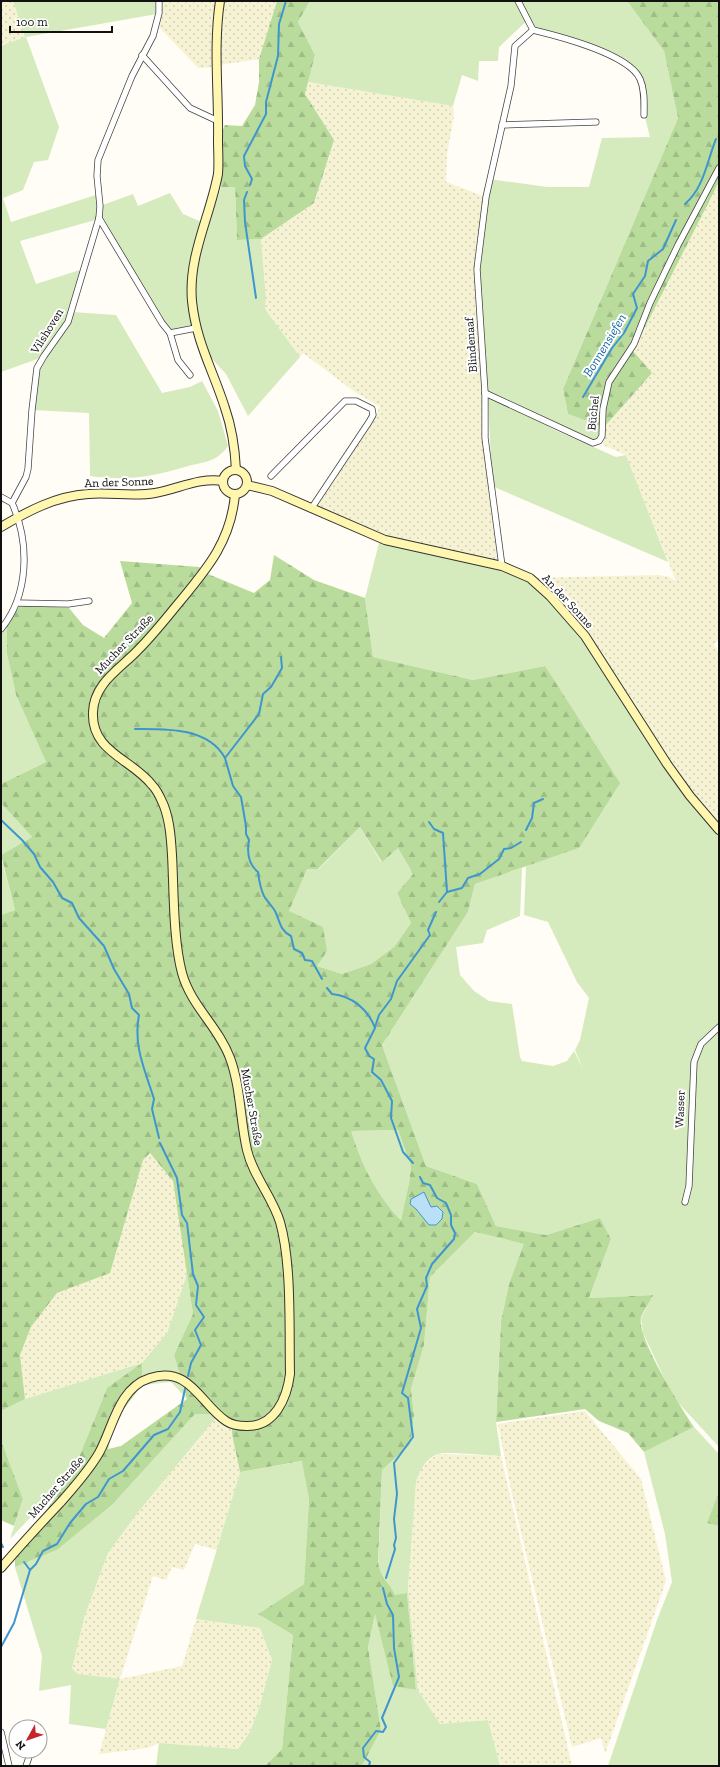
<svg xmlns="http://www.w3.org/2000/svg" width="720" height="1767" viewBox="0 0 720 1767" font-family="'Zilla Slab',serif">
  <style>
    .farmland { fill: url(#farmland-dots) }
    .grass { fill: #d5ebbd }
    .forest { fill: url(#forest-firs); fill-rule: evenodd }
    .water { fill: #b9e0f7; stroke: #3f96cf }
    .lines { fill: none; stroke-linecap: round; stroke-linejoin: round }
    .stream { stroke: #3f96cf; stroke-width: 2 }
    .street-casing { stroke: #444; stroke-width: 7 }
    .secondary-casing { stroke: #333; stroke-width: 10 }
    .street { stroke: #fff; stroke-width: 5.5 }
    .secondary { stroke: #fff6b0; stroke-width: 8 }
    .labels { text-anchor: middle; stroke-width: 4; stroke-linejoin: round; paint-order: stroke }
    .street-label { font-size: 12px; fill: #111; stroke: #fff }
    .water-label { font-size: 13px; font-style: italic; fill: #1768a6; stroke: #fff }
  </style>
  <defs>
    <pattern id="farmland-dots" width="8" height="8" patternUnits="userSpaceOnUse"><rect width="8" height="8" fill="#f6f3d4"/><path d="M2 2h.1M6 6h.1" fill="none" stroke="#d2cfb5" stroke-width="1.8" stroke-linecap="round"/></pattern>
    <pattern id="forest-firs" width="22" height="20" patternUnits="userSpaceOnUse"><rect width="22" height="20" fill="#b9dc9c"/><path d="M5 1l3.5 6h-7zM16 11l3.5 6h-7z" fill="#9ebc85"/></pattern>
  </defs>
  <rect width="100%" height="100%" fill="#fffdf5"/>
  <!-- farmland -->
  <g class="farmland">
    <path d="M1,1h12l13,36 -25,9z"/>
    <path d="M161,1h56l-5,35v31l-14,1 -38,-40z"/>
    <path d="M224,1h53l-18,58 -38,6v-30z"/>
    <path d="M308,82l145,24 1,10 -7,38 -1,28 40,15 -3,240 14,123 -56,-9 -60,-16 -66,-27 65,-101 -28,-17 -49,-37 -3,4 -35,-48 1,-11 -5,-59 53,-36 20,-62 -29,-47z"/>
    <path d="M719,182v458l-5,4 5,9v177l-189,-252 128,-3 11,2 7,4 -50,-126 -23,-10v-2l3,-18 46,-52 -19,-21z"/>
    <path d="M150,1153l23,27 14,94 -20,59 -25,30 -117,36 -5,-44 11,-28 26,-34 53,-21 33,-112z"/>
    <path d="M585,1411l56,68 25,102 -61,173 -4,-16 -29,9 -61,-257 -13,-66z"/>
    <path d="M219,1414l13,10v10l8,38 -23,78 -22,-6 -11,26 -12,-3 -6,13 -13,-4 -33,103 62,-13 14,-47 64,9 12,32 -12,45 -10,27 -12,17 -79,-6 -11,5 -49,6 21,-74 -42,-6 -6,-6 13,-53 23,-62 31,-42z"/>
    <path d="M439,1454l62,2 71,310h-72l-12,-46 -48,4 -22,-34 -10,-101 8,-107 3,-11 10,-11z"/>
  </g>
  <!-- grass -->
  <g class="grass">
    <path d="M13,1h144v13l-131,23 33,90 -11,33 -14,2 -11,28 -20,8 8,24 88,-28 1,12 33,-12 5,12 32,-13 13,21 26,11 12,-38h14l2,53 24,-1 5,59 -1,11 35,48 -52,59 -22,-42 -25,-27 -5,-19 -26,5 -71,-114 -79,22 16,43 50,-16 -14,44 44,3 46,78 28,-6 12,-6 16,30 10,35c-13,18 -24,15 -43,21 -35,10 -58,14 -95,9l-1,-63 -57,-3 3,-29 8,-24 -42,15v-326l24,-9z"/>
    <path d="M310,1h317l37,50 14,67 -115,271 5,25 32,12 -1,11 -5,3 -106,-48 -10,-103 11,-110 58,8h42l13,-49 48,-1 -5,-20 -1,-26 -12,-23 -34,-19 -65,-19 -5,-10 -29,27 -1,14h-19l-1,20 -16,-6 -9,31 -145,-24 7,-27 -17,-33z"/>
    <path d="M488,395l67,35 61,27 10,-2 42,107 -176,-76z"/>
    <path d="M380,539l142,34 50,46 74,113 73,98v617l-46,-50 -30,-64 -2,-15 12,-23 -64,3 22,-59 -11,-21 -54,17 -50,-9 -19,-42 -51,-18 -44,-121 86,-133 7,-28 47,-16 -2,48 -33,14 -4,13 -27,4 4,28 14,16 15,10 23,3 8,53 2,4 31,5 14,-5 7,-10 9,18 -8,-19 5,-10 9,-42 -12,-16 -29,-60 -24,-7 2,-49 53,-18 -34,-182 -72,14 -100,-23 -8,-59z"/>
    <path d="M7,626v28l9,41 30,67 -45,22v-150z"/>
    <path d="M1,803l31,34 -31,18z"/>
    <path d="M360,827l21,35 17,-14 15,26 -16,19 14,30 -17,24 -23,17 -29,10 -25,-8 -28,-55 18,-43 12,1z"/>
    <path d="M1,857l14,53 -14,5z"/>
    <path d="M398,1130l13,37 -2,16 -8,37 -24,-27 -19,-39 -8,-23z"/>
    <path d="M475,1232l50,12 -16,40 -8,37 -5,101 5,34c-13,0 -53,-5 -63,-2 -12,4 -19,17 -22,28l-8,107 10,101 22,34 48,-4 12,46h-138l19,-36 -13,-83 7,-34 18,72 23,5 -9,-97 -12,3 -17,-29 4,-97 28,-25 4,-30 -3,-26 13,-44 6,-68z"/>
    <path d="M187,1274l6,40 -19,41 13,44 -16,-17 -29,3v-21l-35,24 -34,84 -63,67 13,-40 -22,-59v-29l24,-12 117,-36 25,-30z"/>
    <path d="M195,1414h24l-80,97 -31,42 -23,62 -13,53 6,6 42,5 -14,50 -37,-5 2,-39 -32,6 3,-35 -27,-89 42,-17 55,-45z"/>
    <path d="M694,1427l25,27v38l-11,31 11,3v240h-111l49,-146 15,-38 -7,-48 -21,-82z"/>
    <path d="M303,1461l6,38 -5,85 -46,30 35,21 -11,114 -17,17h-109l3,-23 79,6 12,-17 10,-27 12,-45 -12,-32 -64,-9 44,-147z"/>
  </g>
  <!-- forest -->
  <g class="forest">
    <path d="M277,1h33l-12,21 17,33 -10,39 29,46 -20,63 -53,36 -24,1 -2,-53h-14l1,-55 3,-7 17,1 13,-21 4,-23v-23z"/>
    <path d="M627,1h92v181l-86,169 19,22 -46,52 -6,1 -32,-12 -5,-25 115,-271 -14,-67z"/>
    <path d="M274,555l40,25 51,18 8,59 100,23 72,-14 75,117 -41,65 -104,36 -7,28 -86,133 44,121 51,18 19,42 50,9 54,-17 11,21 -22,59 64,-3c-3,7 -9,15 -12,22 -5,20 41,92 53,110l-50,25 -16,-19 -29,-12 -14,-12 -89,13 5,-101 8,-37 15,-40 -49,-12 -45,45 -6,68 -13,44 3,26 -4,30 -28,25 -4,92c1,13 12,22 17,33l12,-2 9,97 -23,-4 -18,-72 -7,33 13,83 -19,36h-97l17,-17 11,-114 -35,-21 46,-30 5,-85 -7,-38 -62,11 -8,-38v-10l-14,-10h-23l-83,91 -55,45 -42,17v-12l58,-83 34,-84 35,-25v22l-28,37 -6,27 13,-3 66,-47 -13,-44 19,-41 -20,-133 -23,-28 -7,7 -33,113 -53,20 -26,34 -11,28 5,44 -24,12v-496l14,-5 -14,-55 31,-18 -31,-34v-19l45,-22 -30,-67 -9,-41v-28l13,-21 49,3 14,17 21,13 28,-35 -12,-42 79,6 9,7 46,19 16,-13zM360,827l22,35 16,-14 15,26 -16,19 14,30 -17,24 -23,17 -29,10 -25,-8 10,-15 -4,-24 -34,-16 18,-42h11zM398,1130l13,37 -2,16 -8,37c-25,-25 -40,-56 -50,-89z"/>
    <path d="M1,1440l22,59 -9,27 -13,-6z"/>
    <path d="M719,1492v34l-12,-3z"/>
  </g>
  <!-- water -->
  <path class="water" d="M424,1192l7,15 6,-1 6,6 -1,7 -6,6h-7l-13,-16 -6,-5 1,-5z"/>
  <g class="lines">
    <!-- stream -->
    <g class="stream">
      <path d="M250,185l2,-6 -7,-13 -1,-10 22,-42v-12l12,-46 1,-32 7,-23"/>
      <path d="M247,192l-3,8 1,22 11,76"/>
      <path d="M685,204c19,-16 22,-43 31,-65"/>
      <path d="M583,397l29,-49 12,-15 13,-25 -4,-14 12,-18 3,-15 15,-12 13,-29"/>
      <path d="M281,657l1,11 -11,19 -8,7 -4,20 -34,44 8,28 8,11 5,29v8l3,6c-2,11 -1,24 9,32 1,8 2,16 6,24 3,5 8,10 11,15 5,10 5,20 16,25l3,13 8,4 3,7 7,1 10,18"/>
      <path d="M135,729c31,0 73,-2 90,29"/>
      <path d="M1,820l21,20 12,14 6,13 13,15 9,16 10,5 7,15 25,28 10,23 15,25 3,14 7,7c-6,31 6,55 15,84l-2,10 7,29"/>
      <path d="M429,822l5,7 9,4 4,59 -8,10"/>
      <path d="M526,830l6,-12 2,-15 9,-4"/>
      <path d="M447,892l15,-4 6,-10 12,-4 19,-15 5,-10 7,-1 10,-6"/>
      <path d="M327,988l5,6c20,2 36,15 43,34l-10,20 4,8 5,3 -2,13 9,8 11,21 -1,17 12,34 10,11"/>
      <path d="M375,1027l4,-12 12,-16 6,-18 33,-46 -2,-5 8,-18"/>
      <path d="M160,1143l17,35 5,37 5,8 6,51 5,12 -2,19 8,12 -9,13 6,15 -10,18 -3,13"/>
      <path d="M1,1543l2,4"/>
      <path d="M24,1562l6,8"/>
      <path d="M386,1578l9,-29 -1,-4 2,-7 -2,-19 3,-25 -3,-31 19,-26 -5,-39 -6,-5 19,-65 -4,-19 10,-23 -1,-8 6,-14 22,-25 1,-6 -4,-8v-10l-5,-12 -9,-5 -7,-13 -7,-2 -3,-6"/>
      <path d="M1,1647l13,-24 16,-53 6,-6 7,-13 14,-7 13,-21 16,-19 12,-7 11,-18 14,-8 31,-36 14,-6 12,-17 5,-23"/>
      <path d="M369,1766l1,-4 -6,-5 -1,-9 13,-17 7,1 3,-5 -4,-9 17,-41 -5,-29 -1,-33 -6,-11 -4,-16"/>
    </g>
    <!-- street casing -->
    <g class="street-casing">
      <g id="street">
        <path d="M518,1l15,29"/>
        <path d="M533,30c25,6 96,24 107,49 5,11 4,24 4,36"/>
        <path d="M142,55l48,53 28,13"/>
        <path d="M502,125l94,-3"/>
        <path d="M99,218l63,105 8,10 26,-5"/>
        <path d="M170,333l8,27 12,15"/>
        <path d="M485,393l108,50 6,-2 3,-5 1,-27 6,-27 25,-38 16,-41 28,-58 41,-77"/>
        <path d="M271,476l74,-75h11l16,8 1,6 -4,7 -58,87"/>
        <path d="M1,497l11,6c18,40 17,92 -11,126"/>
        <path d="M12,503l14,-26 2,-8 4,-59 5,-42 7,-12 24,-34 31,-104 1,-12 -3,-30 1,-16 34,-84 21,-40 6,-23v-12"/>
        <path d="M502,566l-17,-128v-45l-8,-124 9,-72 25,-111 4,-40 18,-16"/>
        <path d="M17,603l51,1 21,-3"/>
        <path d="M685,1202l4,-16 5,-124 7,-18 18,-17"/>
        <path d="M1,1732l8,34"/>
        <path d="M26,1766l3,-9"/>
      </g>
    </g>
    <!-- secondary casing -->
    <g class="secondary-casing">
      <g id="secondary">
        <path d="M220,1c-7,46 -1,93 -2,139 0,11 1,23 0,34 -8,43 -30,82 -26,127 4,41 21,69 33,107 7,20 10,41 11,62"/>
        <circle cx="235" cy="482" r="12"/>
        <path d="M247,485l25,6 113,49 117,26 28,12 20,18 35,40 82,128 23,32 29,34"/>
        <path d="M1,527c27,-16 55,-31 87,-33 22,-2 46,3 67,-1 23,-4 45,-16 68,-12"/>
        <path d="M1,1568c19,-22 39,-44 59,-65 14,-16 28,-31 39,-50 14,-25 19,-65 51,-75 40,-13 51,27 76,43 6,4 13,5 20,5 29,1 41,-28 44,-52 -1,-45 2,-110 -10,-152 -8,-26 -27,-46 -33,-72 -7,-30 -6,-62 -17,-92 -12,-32 -39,-52 -48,-85 -9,-34 -8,-82 -10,-118 -1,-16 -2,-33 -8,-49 -3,-7 -6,-15 -12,-21 -20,-26 -61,-33 -59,-73 1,-29 27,-43 45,-62 14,-14 26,-29 39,-45 29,-35 54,-63 58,-111"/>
      </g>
    </g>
    <!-- street -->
    <use href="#street" class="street"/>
    <!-- secondary -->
    <use href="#secondary" class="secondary"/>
  </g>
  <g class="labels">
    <!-- street labels -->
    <g class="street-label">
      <text transform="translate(47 331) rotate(-58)" y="4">Vilshoven</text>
      <text transform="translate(471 345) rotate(-94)" y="4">Blindenaaf</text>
      <text transform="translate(593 413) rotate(-84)" y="4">Büchel</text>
      <text transform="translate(119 482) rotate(-2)" y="4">An der Sonne</text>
      <text transform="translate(568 601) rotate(47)" y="4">An der Sonne</text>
      <text transform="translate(124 644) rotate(-46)" y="4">Mucher Straße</text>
      <text transform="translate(252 1107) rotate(80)" y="4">Mucher Straße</text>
      <text transform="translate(680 1109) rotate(-88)" y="4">Wasser</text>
      <text transform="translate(56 1487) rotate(-49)" y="4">Mucher Straße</text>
    </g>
    <!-- water labels -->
    <g class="water-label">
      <text transform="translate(604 345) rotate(-59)" y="5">Bonnensiefen</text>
    </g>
  </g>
  <!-- border -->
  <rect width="720" height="1767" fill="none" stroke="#111111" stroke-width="4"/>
  <!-- north arrow -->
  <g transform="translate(28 1739) rotate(230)"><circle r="19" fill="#ffffff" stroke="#a0a0a0"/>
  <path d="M0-3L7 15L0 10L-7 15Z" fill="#c4262e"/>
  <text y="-6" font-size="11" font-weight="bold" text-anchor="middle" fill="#111111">N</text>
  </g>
  <!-- scale -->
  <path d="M10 26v6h102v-6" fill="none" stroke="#111111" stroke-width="2"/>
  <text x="16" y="26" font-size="12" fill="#111111" stroke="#ffffff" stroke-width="3" paint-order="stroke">100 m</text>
</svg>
